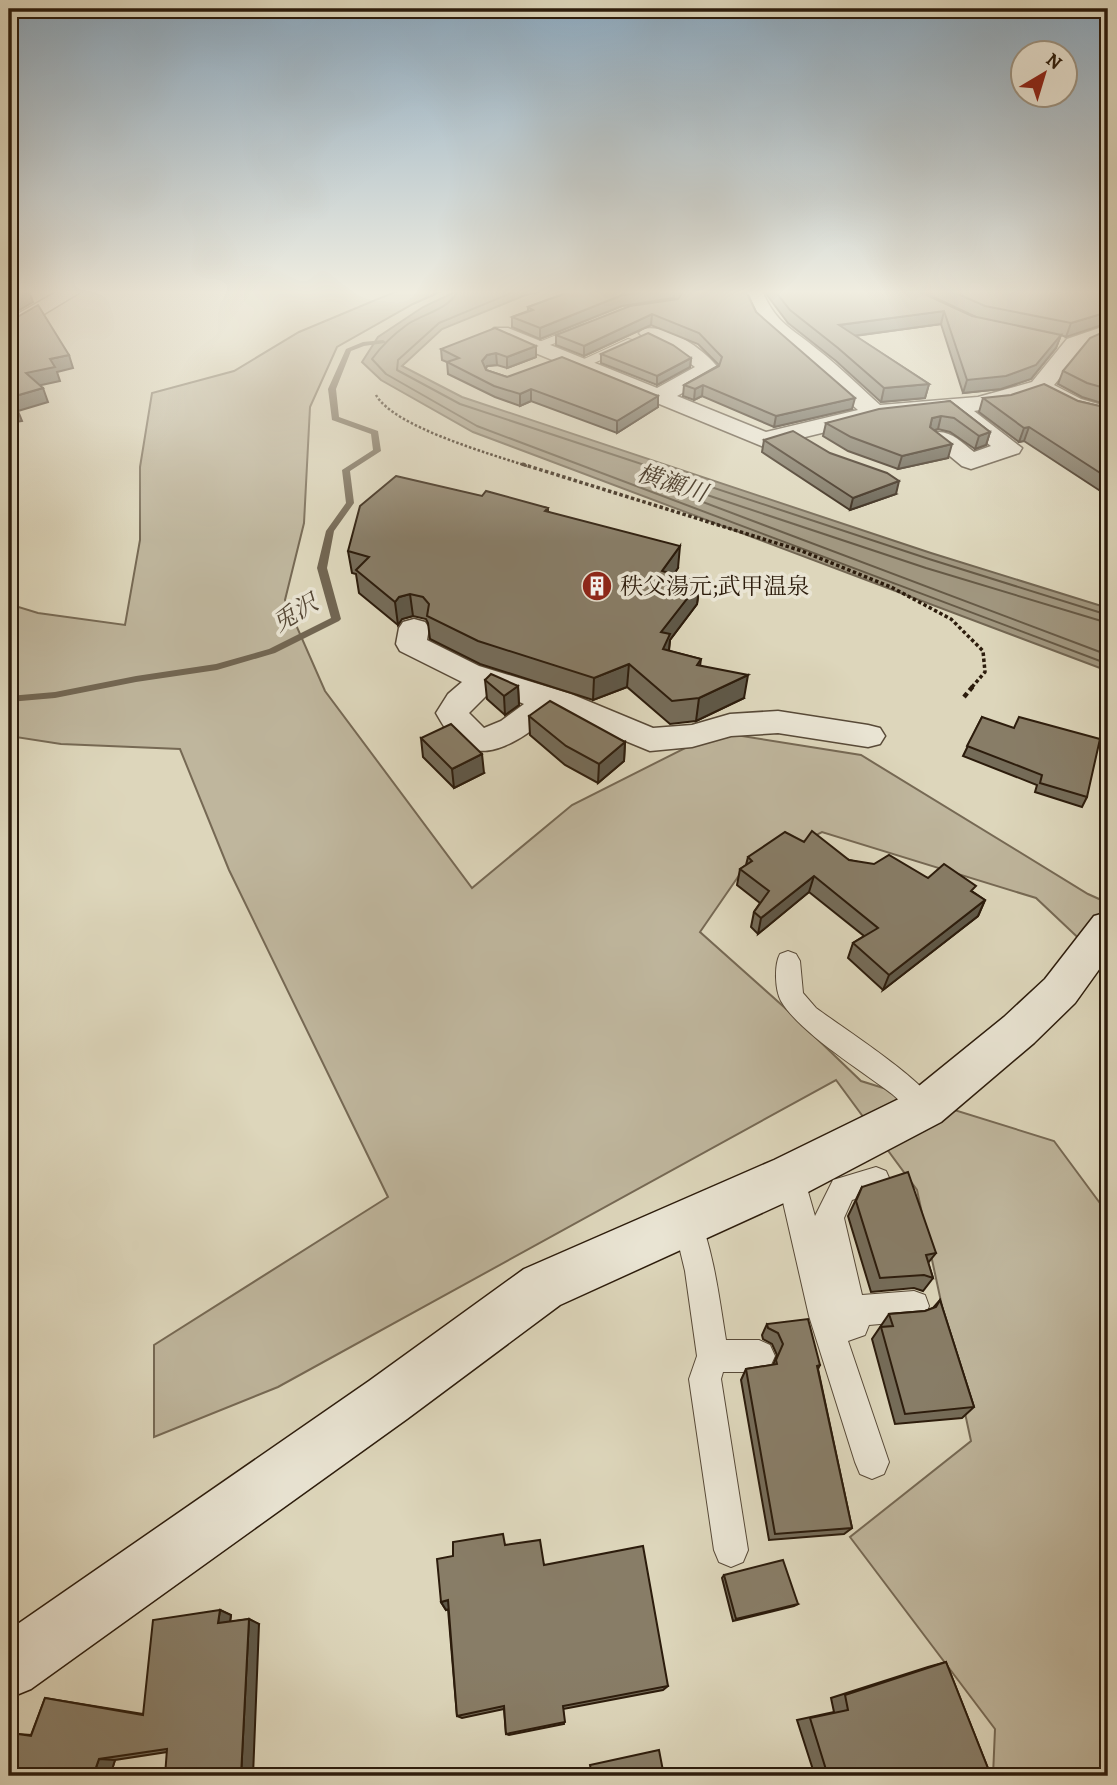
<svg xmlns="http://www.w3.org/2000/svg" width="1117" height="1785" viewBox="0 0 1117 1785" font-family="Alegreya,'Noto Serif JP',serif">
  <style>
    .green { fill: #bfb69d; stroke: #766954; stroke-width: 2 }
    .water { fill: #a19780; stroke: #726652; stroke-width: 2 }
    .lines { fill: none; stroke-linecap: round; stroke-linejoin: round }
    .shore { stroke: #665a46; stroke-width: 2 }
    .stream { fill: #726652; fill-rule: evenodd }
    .lane-casing { stroke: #584a38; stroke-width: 2 }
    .street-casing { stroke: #584a38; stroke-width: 3 }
    .secondary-casing { stroke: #2c1c0c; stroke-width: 3 }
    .path-far2 { stroke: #2c1c0c; stroke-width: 2.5; stroke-dasharray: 2.5 2; stroke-linecap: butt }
    .path-far1 { stroke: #2c1c0c; stroke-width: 3.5; stroke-dasharray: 3.5 2.5; stroke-linecap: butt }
    .path { stroke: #2c1c0c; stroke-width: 4.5; stroke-dasharray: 5 3.5; stroke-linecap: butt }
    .lane { fill: #e9e4d3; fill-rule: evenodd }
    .street { fill: #e9e4d3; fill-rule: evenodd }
    .secondary { fill: #e9e4d3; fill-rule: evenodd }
    .wall { fill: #756c59; stroke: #2c1c0c; stroke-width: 2; fill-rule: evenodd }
    .shaded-wall { fill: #5f5848; stroke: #2c1c0c; stroke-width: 2 }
    .building { fill: #887d67; stroke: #2c1c0c; stroke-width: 2 }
    .labels { text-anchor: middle; stroke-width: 7; stroke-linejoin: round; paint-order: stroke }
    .far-poi-label { font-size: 23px; fill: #2c1c0c; stroke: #e9e4d3; text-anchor: start }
    .far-water-label { font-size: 24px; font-style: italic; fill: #554735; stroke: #e9e4d3 }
  </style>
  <rect width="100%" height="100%" fill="#ddd6bb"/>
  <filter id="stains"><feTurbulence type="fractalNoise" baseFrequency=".00286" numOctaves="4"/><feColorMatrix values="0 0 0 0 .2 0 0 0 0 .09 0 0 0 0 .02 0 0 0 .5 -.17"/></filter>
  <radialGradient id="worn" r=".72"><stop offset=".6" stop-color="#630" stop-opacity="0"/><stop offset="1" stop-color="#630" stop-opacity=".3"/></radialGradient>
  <!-- green -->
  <path class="green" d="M397,291h45l-29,13 -76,43 -27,60 -6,116 -19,77 40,91 147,197 100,-83 145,-73 144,23 227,139 20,9v63l-72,-68 -214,-66 -82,42 -40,58 84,75 77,74 193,60 54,73v562h-115l2,-47 -145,-192 121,-96 -54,-251 -81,-110 -558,307 -124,50v-92l234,-148 -159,-327 -49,-121 -119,-5 -52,-8v-132l29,9 87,12 15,-85v-73l12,-74 82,-22 65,-39z"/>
  <!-- water -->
  <path class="water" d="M457,291h85l-19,5 -81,33 -40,37 60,31 469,156 177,55v63l-635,-239 -92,-52 -19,-18 16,-25 45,-30z"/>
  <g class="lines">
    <!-- shore -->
    <g class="shore">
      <path d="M458,291c-8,17 -34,23 -50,33 -14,10 -26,21 -36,35l14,15 91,52 631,238"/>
      <path d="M516,291l-77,32 -41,37 -1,10 63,34 469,155 179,56"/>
      <path d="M1108,623l-182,-55 -237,-79 -4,2 2,5 421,159"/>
    </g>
    <!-- stream -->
    <path class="stream" d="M383,340l3,2 -1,1 -21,3 -13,5 -15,38 3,28 39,14 3,20 -31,20 4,32 -20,28 -7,37 14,51 -2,2 -64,32 -58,17 -81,12 -81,16 -46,4v-6l46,-4 81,-16 80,-12 53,-15 62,-31 -14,-50 9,-37 20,-28 -4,-33 31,-20 -2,-16 -39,-14 -4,-31 18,-40 17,-7z"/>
    <!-- lane casing -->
    <g class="lane-casing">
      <g id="lane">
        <path d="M584,324l6,4 -2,3 -49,18h-8l-2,-3z"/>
        <path d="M628,339l4,1v6l-47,21h-10l-2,-3z"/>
        <path d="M788,951l8,3 4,7 3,32 13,15c27,20 110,73 122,100l-4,8 -9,4c-14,-5 -22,-17 -33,-26 -31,-24 -92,-61 -111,-93 -6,-11 -7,-36 -1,-47z"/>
        <path d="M791,1163l10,4 14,49 18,-36 43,-13 10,4 4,9 -4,9 -34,11 -8,18 18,77 52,-4 11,4 4,11 -4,11 -11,4 -45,4 -4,10 -17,6 41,121 -5,12 -12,5 -12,-5 -5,-12 -46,-146 -32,-140 4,-9z"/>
        <path d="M687,1207l10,4c17,41 22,86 29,129h33l11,5 5,11 -5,11 -11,5h-36l-2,7 27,171 -5,12 -12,5 -12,-5 -5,-12 -25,-171 8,-23 -12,-85 -12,-50 4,-10z"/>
      </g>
    </g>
    <!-- street casing -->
    <g class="street-casing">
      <g id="street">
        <path d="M58,291h24l-66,40 -7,2v-14z"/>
        <path d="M742,291h20c16,35 29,36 56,59 22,17 42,37 62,55l98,-8 54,-15 35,-43 41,-14v13l-25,11 -29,36 27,14 27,8v14l-35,-9 -35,-17 -24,9 -40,7 48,37 -3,5 -48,16 -9,-3 -34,-28 3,-5c18,-5 30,9 43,19l17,-6 -42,-32 -74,6 -111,27 -270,-111 -4,-4 4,-4h14l149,60 38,-21 -21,-16 -31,-14 -4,-4 4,-4c23,-6 63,21 76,40l-3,5 -39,22 89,36 92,-22 -102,-90z"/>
        <path d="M414,619l11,3 4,6 -2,12 52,26 92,28 82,34 39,-3 38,-11 48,-3 90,14 12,3 5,8 -5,8 -12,3 -90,-14 -47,3 -39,11 -42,4 -95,-39c-26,22 -73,60 -104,24 -6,-7 -11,-16 -15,-23l12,-19 14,-12 -62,-31 -4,-7 3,-16 4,-6zM492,690l32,14 -23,17 -17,7 -15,-15z"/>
      </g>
    </g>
    <!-- secondary casing -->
    <g class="secondary-casing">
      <path id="secondary" d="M1108,912v45l-33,46 -41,40 -93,79 -133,70 -248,113 -153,114 -376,270 -22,9v-68l360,-249 155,-112 250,-109 135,-66 95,-77 41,-38 49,-63z"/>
    </g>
    <!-- path-far2 -->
    <path class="path-far2" d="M376,395c18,32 115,59 151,71"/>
    <!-- path-far1 -->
    <path class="path-far1" d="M522,464l280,87 89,36 60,32 32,32 2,21 -13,15"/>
    <!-- path -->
    <path class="path" d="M964,697l10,-12"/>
    <!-- lane -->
    <use href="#lane" class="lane"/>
    <!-- street -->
    <use href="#street" class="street"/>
    <!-- secondary -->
    <use href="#secondary" class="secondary"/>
  </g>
  <!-- wall -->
  <g class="wall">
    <path d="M572,291h174l10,21 96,97 -78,18 -72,-31 -8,4 -11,-4 1,-11 35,-20 -21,-21 -47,-19 -67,31 -28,-11v-10l121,-35 -3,-2 -52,8 -82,33 -28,-12v-10l16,-6v-4z"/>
    <path d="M764,291h344l-42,46 -5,-2 -5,13 -25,31 -30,10 -38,4 -22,-69 -86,12 74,48 -4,14 -44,4 -45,-41 -48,-38zM920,292h3l55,26 -6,-2z"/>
    <path d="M1108,330v75l-26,-8 -24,-13 5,-13z"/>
    <path d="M441,349l95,8 -29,11 -10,-3 -10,1 -1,3v1l21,7 151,19v11l-41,26 -86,-32 -11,5 -25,-9 -47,-23 -1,-12 -5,-2z"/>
    <path d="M601,354l90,4 -1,9 -33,18 -56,-22z"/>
    <path d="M983,398l95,3 30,7v88l-84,-55 -5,1 -40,-30z"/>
    <path d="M950,401l40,31 -4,13 -11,4 -25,-17 -12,-3 -3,1 13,28 -50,11 -50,-18 -25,-15 3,-13z"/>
    <path d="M764,440l132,54 -46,16 -88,-58z"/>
    <path d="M482,496l66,12v4l130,56 -4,6 26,8 -3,22 -27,36 -1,11 32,8 -1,7 44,32 -48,23 -26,3 -43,-37 -34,13 -113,-36 -50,-25 -2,-16 -2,-4 -13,-3 -11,3 -4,6 -39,-32 -3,-19 -4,-1 -4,-22z"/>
    <path d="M485,680l33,6 1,19 -14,10 -18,-16z"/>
    <path d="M529,716l96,26 -1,19 -26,22 -33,-18 -35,-30z"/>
    <path d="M982,717l105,80 -5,10 -47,-15 2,-7 -74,-29z"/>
    <path d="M421,738l63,35 -30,15 -31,-31z"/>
    <path d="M804,842l45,18 79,18 45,14 12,8 -7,16 -95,74 -35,-32 5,-15 11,-7 -55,-44 -51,42 -7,-7 3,-15 6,-9 -23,-18 3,-16 6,-4 2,-8z"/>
    <path d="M862,1187l74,66 -8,10 5,15 -10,13 -9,-3 -43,4 -23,-76z"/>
    <path d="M940,1300l34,107 -12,11 -67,6 -23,-85 17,-25 36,-3 8,-3z"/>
    <path d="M767,1324l53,41 -2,4 34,159 -8,6 -75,6 -28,-160 5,-11 27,-4 4,-10 -5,-11 -9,-5 -1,-4z"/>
    <path d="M506,1545l38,20 124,121 -5,4 -100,19 1,15 -55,11 -3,-1 -2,-25 -42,9 -5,-2 -9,-107 -2,1 -5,-8 12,-46z"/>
    <path d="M724,1575l74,29 -4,2 -61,15 -11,-43z"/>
    <path d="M220,1610l11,5 -1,7 19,-3 10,5 -92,128 -52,8 -5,16 -92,-42 13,1 14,-37 98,16z"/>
    <path d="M946,1662l45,114h-176l-18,-56 37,-8 -3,-14 97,-31z"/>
  </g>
  <!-- shaded-wall -->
  <g class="shaded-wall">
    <path d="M25,291h4l4,11 -24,14v-16z"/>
    <path d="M653,291h22l-1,7 -52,8 -82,33v-11l82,-33z"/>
    <path d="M944,311l-3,13 -104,14 2,-13z"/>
    <path d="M1108,312v11l-42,14 5,-14z"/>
    <path d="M652,314l-1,11 -67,31v-10z"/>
    <path d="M1061,335l-5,13 -25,31 -30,10 -38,4 4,-13z"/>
    <path d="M536,346v11l-29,11v-11z"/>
    <path d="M496,353l1,12 -10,1 -4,7 -1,-12 5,-6z"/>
    <path d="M69,355l4,13 -16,4 3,9 -28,6 -6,-14 24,-14z"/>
    <path d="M691,358l-1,9 -33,18v-9z"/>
    <path d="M929,384l-4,14 -44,4 3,-14z"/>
    <path d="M703,385l-1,11 -8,4 1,-11z"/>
    <path d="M43,388l5,14 -30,9 4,10 -13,2v-15l3,-11z"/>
    <path d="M531,389v12l-11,5v-12z"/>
    <path d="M658,396v11l-41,26v-12z"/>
    <path d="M855,398l-3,11 -78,18 2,-11z"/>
    <path d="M941,416l-3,13 -9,3 3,-14z"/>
    <path d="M1029,427l-5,14 -5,1 5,-14z"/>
    <path d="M990,432l-4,13 -11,4 4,-13z"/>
    <path d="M952,444l-4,14 -50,11 4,-13z"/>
    <path d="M899,481l-3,13 -46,16 3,-12z"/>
    <path d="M680,546l-2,22 -18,26 2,-23z"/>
    <path d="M700,582l-3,22 -27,36 -2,17 -8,15 1,-40z"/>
    <path d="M410,594l3,22 -11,3 -4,6 -3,-23 4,-5z"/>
    <path d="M629,664l-2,23 -34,13 1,-22z"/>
    <path d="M748,675l-4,23 -48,23 3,-23z"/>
    <path d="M518,686l1,19 -14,10 -1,-19z"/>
    <path d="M625,742l-1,19 -26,22 1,-19z"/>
    <path d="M482,754l2,19 -30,15 -2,-19z"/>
    <path d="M814,876l-5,16 -51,42 3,-16z"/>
    <path d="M985,900l-7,16 -95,74 6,-15z"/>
    <path d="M448,1600l5,8 -7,2 -5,-8z"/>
    <path d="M220,1610l11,5 -2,13 -11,-5z"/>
    <path d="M249,1619l10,5 -6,152h-12z"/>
    <path d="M99,1759l16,1 -5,16h-17z"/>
  </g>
  <!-- building -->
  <g class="building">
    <path d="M9,291h16l-16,9z"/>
    <path d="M572,291h81l-31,4 -82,33 -28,-11 21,-7 -5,-3z"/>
    <path d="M679,291h67l10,21 99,86 -79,18 -73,-31 -8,4 -11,-4 35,-19 3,-9 -23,-24 -47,-19 -68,32 -28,-11 74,-29 48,-7 4,-6z"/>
    <path d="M775,291h143l54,25 89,19 -25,30 -30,11 -39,4 -23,-69 -105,14 90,59 -45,4 -46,-40 -48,-38z"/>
    <path d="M951,291h157v21l-37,11 -86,-17z"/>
    <path d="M38,305l31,50 -19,4 5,8 -29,6 17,15 -31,9 4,9 -7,2v-87l3,-1z"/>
    <path d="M495,328l41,18 -29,11 -11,-4 -9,2 -5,6 4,9 21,7 55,-20 96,39 -41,25 -86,-32 -11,5 -26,-8 -47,-24 12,-4 -18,-9z"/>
    <path d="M1108,330v59l-21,-6 -24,-12 27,-33z"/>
    <path d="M648,333l25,12 18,13 -34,18 -56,-22z"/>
    <path d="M1044,384l34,17 30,7v70l-79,-51 -5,1 -41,-30 28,-3z"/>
    <path d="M950,401l40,31 -11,4 -25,-18 -13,-2 -9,2 -2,9 22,17 -50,12 -51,-19 -25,-14 53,-14z"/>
    <path d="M793,431l37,22 57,20 12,8 -46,17 -89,-58z"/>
    <path d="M396,476l86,20 4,-5 62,17 -3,3 135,35 -18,25 38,11 -39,50 9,2 -7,15 38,10 -4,6 51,10 -49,23 -27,3 -43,-37 -35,14 -116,-37 -51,-25 2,-12 -6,-7 -13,-3 -11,3 -4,5 -39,-32 13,-13 -21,-6 12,-45z"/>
    <path d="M491,674l27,12 -14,10 -19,-16z"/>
    <path d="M550,701l75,41 -26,22 -33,-18 -37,-30z"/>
    <path d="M982,717l32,11 5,-11 81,22 -13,58 -47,-14 2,-8 -75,-29z"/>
    <path d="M451,724l31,30 -30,15 -31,-31z"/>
    <path d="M812,831l37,29 25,4 15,-9 39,23 16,-14 32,22 -5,5 14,9 -96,75 -36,-32 25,-15 -64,-52 -53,42 -7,-6 15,-21 -29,-22 12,-8 -4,-4 37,-25 19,10z"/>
    <path d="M908,1172l28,81 -10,2 7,23 -9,-3 -44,3 -24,-77 6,-14z"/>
    <path d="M940,1300l34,107 -69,7 -24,-87 12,-1 -4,-12 36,-3 11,-4z"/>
    <path d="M808,1319l12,46 -3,1 35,162 -77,6 -29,-165 31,-5 -1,-4 7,-16 -5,-11 -10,-5 -1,-4z"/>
    <path d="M503,1534l2,11 35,-5 4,25 99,-19 25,140 -105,20 2,16 -59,12 -2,-28 -47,10 -9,-116 -7,2 -4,-43 16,-3v-14z"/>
    <path d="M783,1560l15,44 -62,15 -12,-44z"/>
    <path d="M220,1610l-2,13 31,-4 -8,157h-76l2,-27 -68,10 -6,17h-84v-16l9,-26 13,2 14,-38 98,17 10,-95z"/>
    <path d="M946,1662l45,114h-163l-18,-58 38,-8 -3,-15z"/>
    <path d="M659,1750l5,26h-72l-2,-11z"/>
  </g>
  <!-- sky -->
  <linearGradient id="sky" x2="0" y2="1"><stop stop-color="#8ba8be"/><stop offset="0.54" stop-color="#f0ede0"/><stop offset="1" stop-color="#f0ede0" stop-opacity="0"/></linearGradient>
  <rect width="1117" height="541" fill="url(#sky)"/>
  <!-- icons -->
  <defs>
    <g id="building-disc" transform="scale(1.575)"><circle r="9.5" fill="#8f2418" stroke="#e9e4d3"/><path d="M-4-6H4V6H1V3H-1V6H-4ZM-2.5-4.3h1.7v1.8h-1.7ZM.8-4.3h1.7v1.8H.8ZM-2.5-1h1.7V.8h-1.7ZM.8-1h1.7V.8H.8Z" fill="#fff"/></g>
  </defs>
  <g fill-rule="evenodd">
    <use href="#building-disc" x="597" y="586"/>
  </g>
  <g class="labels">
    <!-- far-poi labels -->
    <g class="far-poi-label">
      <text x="620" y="594">秩父湯元;武甲温泉</text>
    </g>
    <!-- far-water labels -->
    <g class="far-water-label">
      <text transform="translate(672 483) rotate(18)" y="8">横瀬川</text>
      <text transform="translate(295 613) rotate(-31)" y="8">兎沢</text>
    </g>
  </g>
  <!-- margin -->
  <rect width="1117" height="1785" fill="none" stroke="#ddd6bb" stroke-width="35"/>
  <rect x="10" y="10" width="1096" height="1764" fill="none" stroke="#2c1c0c" stroke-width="3.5"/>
  <rect x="18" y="18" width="1082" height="1750" fill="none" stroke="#2c1c0c" stroke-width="2"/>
  <!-- north arrow -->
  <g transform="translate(1044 74) rotate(38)"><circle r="33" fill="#e9e4d3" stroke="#9d9483" stroke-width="2"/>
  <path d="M0-5L12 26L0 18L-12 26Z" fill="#8f2418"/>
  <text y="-10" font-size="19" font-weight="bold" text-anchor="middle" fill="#2c1c0c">N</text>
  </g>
  <rect width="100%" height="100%" filter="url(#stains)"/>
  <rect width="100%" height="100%" fill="url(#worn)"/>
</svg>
